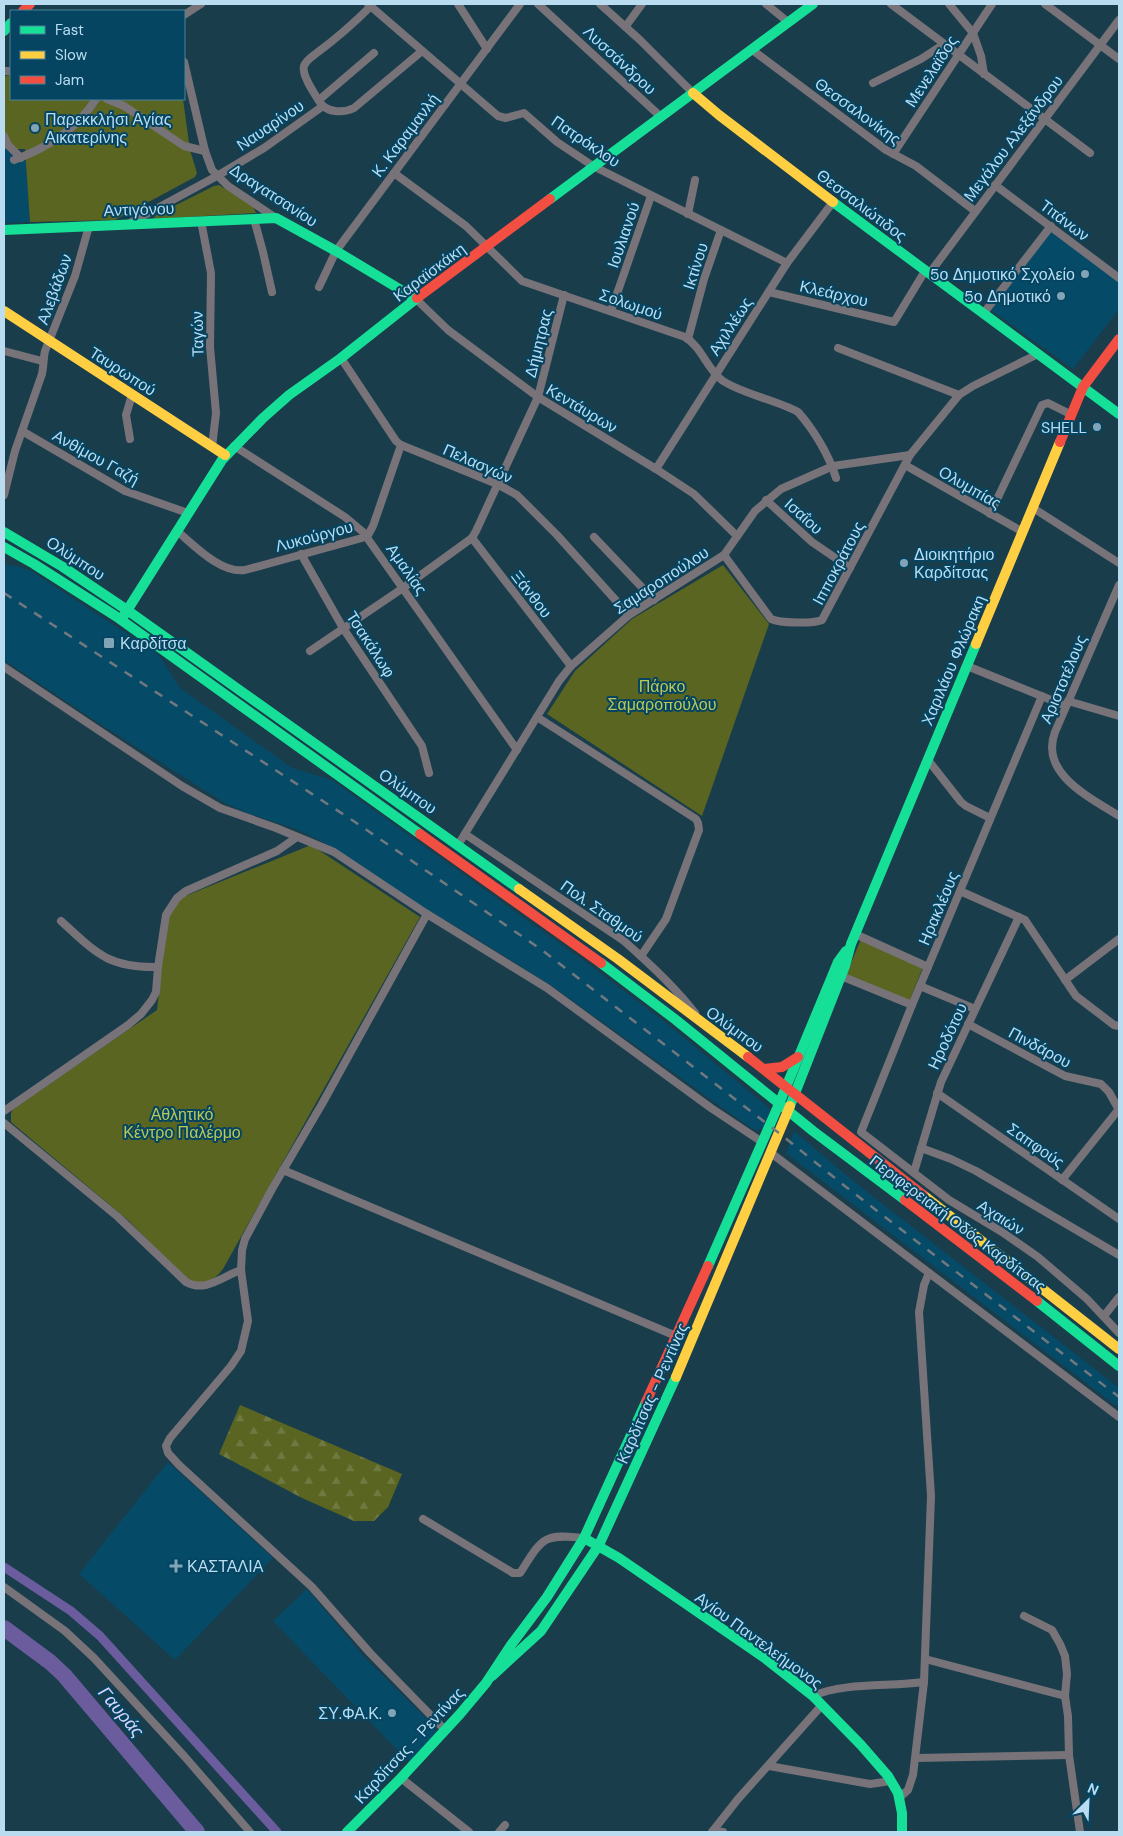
<svg xmlns="http://www.w3.org/2000/svg" width="1123" height="1836" viewBox="0 0 1123 1836" font-family="'DM Sans',sans-serif">
  <style>
    .built { fill: #054b68 }
    .green { fill: #596521 }
    .forest { fill: url(#forest-firs) }
    .lines { fill: none; stroke-linecap: round; stroke-linejoin: round }
    .canal { stroke: #6a5c9d; stroke-width: 9 }
    .river { stroke: #6a5c9d; stroke-width: 16 }
    .street { stroke: #787379; stroke-width: 8 }
    .fast { stroke: #16e098; stroke-width: 10 }
    .slow { stroke: #ffcf43; stroke-width: 10 }
    .jam { stroke: #f24e42; stroke-width: 10 }
    .rail { stroke: #72787f; stroke-width: 2.5; stroke-dasharray: 9 9; stroke-linecap: butt }
    .poi-dot { fill: #81a4b7; stroke: #054561; stroke-width: 2 }
    .labels { text-anchor: middle; stroke-width: 4; stroke-linejoin: round; paint-order: stroke }
    .street-label { font-size: 16px; fill: #b9dcf1; stroke: #054561 }
    .poi-label { font-size: 16px; fill: #b9dcf1; stroke: #054561; text-anchor: start }
    .park-label { font-size: 16px; fill: #bbc856; stroke: #054561 }
    .water-label { font-size: 18px; font-style: italic; fill: #dbd3fb; stroke: #054561 }
  </style>
  <defs>
    <pattern id="forest-firs" width="22" height="20" patternUnits="userSpaceOnUse" patternTransform="scale(1.25)"><rect width="22" height="20" fill="#596521"/><path d="M5 1l3.5 6h-7zM16 11l3.5 6h-7z" fill="#6f7a42"/></pattern>
  </defs>
  <rect width="100%" height="100%" fill="#1a3d4c"/>
  <!-- built -->
  <g class="built">
    <path d="M4,149h10v12l12,-1 4,62 -26,1z"/>
    <path d="M1051,232l68,50v27l-46,60 -82,-59z"/>
    <path d="M4,563l8,4 2,-2 17,6 127,83 22,34 112,80 40,12 263,189 71,54 103,85v6l-7,15 -5,1 -6,-2 -199,-142 -91,-57 -31,-17 -109,-71 -25,-12 -49,-16 -22,-10 -120,-76 -101,-67z"/>
    <path d="M794,1131l63,53 262,204v20l-333,-255z"/>
    <path d="M168,1462l105,96 -98,102 -96,-86z"/>
    <path d="M307,1589l58,69 69,68 3,6 -28,30 -136,-141z"/>
  </g>
  <!-- green -->
  <g class="green">
    <path d="M11,75v24h172l7,51 7,23 -2,4 -80,43 -85,2 -5,-73h-21v-73z"/>
    <path d="M219,185l34,21 3,7 -103,6 3,-4 58,-29z"/>
    <path d="M723,565l46,59 -67,192 -155,-102 28,-43 57,-52z"/>
    <path d="M311,845l109,72 -197,352c-12,16 -24,17 -40,7l-54,-55 -111,-93 -7,-6v-9l2,-4 144,-99 10,-89 3,-10 13,-14z"/>
    <path d="M861,939l62,28 -14,35 -63,-27z"/>
  </g>
  <!-- forest -->
  <path class="forest" d="M240,1405l162,69 -14,33 -14,14h-20l-52,-23 -83,-44z"/>
  <g class="lines">
    <!-- canal -->
    <path class="canal" d="M4,1567l67,44 29,25 177,196"/>
    <!-- river -->
    <path class="river" d="M4,1628l46,34 14,13 133,157"/>
    <!-- street -->
    <g class="street">
      <path d="M368,4l130,112 8,2 18,-5 33,29 36,24 194,97"/>
      <path d="M458,4l29,45"/>
      <path d="M538,4l122,112"/>
      <path d="M600,4l40,36 53,53"/>
      <path d="M766,4l22,18"/>
      <path d="M891,4l199,149"/>
      <path d="M949,4l24,29 8,23 3,18"/>
      <path d="M1045,4l74,55"/>
      <path d="M371,6c-17,17 -34,32 -53,46 -5,4 -12,8 -14,14 -3,9 12,30 17,38 8,9 23,9 33,4l68,-57"/>
      <path d="M184,15l17,-11"/>
      <path d="M626,26l16,-22"/>
      <path d="M751,49l135,101 30,16 59,45"/>
      <path d="M184,62l21,89 7,19 16,16 48,32"/>
      <path d="M4,71h7"/>
      <path d="M873,83l48,-24 23,-15"/>
      <path d="M107,99l17,7 60,40 21,5"/>
      <path d="M319,100l55,-47"/>
      <path d="M4,136l4,9 13,13"/>
      <path d="M893,154l99,-150"/>
      <path d="M14,160c33,-12 63,-31 82,-61"/>
      <path d="M394,173l72,53 56,55 163,56c17,10 22,33 38,44 20,13 53,19 75,31 16,18 31,43 38,66"/>
      <path d="M995,185l124,93"/>
      <path d="M688,214l7,-34"/>
      <path d="M254,219l9,33 9,40"/>
      <path d="M201,221l10,52 -1,74 6,66 -4,34"/>
      <path d="M128,224l89,-48 47,-28 59,-42"/>
      <path d="M929,274l190,-254"/>
      <path d="M319,287l17,-36 184,-247"/>
      <path d="M769,292l125,30 31,-51"/>
      <path d="M416,299l32,31 90,67 118,72 38,25 43,42"/>
      <path d="M611,311l40,-115"/>
      <path d="M983,314l68,-88"/>
      <path d="M688,339l16,-60 17,-49"/>
      <path d="M838,348l121,47"/>
      <path d="M4,351l38,10"/>
      <path d="M341,358l55,83 5,4 96,39 20,11 40,40 72,80"/>
      <path d="M22,431l103,60 63,22"/>
      <path d="M130,439l-4,-24 6,-20"/>
      <path d="M234,446l111,71 18,15 154,218"/>
      <path d="M905,465l118,67"/>
      <path d="M656,469l131,-206 46,-61"/>
      <path d="M4,495l11,-44 27,-77c2,-9 1,-15 3,-23l30,-75 14,-50"/>
      <path d="M766,500l46,42 38,26"/>
      <path d="M1033,508l86,55"/>
      <path d="M990,514l52,-109 6,-2 24,12"/>
      <path d="M177,531c17,14 44,43 68,39l117,-32 6,-3 5,-9 28,-81"/>
      <path d="M594,537l60,63"/>
      <path d="M472,538l99,128"/>
      <path d="M301,554l42,74 79,118 7,27"/>
      <path d="M724,555l47,64c9,4 41,5 51,1l88,-165 49,-60 14,-9 65,-32"/>
      <path d="M1119,585l-64,147c-16,42 36,66 64,84"/>
      <path d="M310,651l93,-63 69,-50 4,-7 62,-134 26,-102"/>
      <path d="M967,666l99,40"/>
      <path d="M4,667l178,119 38,22 56,20 58,24 93,62 120,74 164,120 51,34"/>
      <path d="M1042,696l-130,309 -51,127 88,68 53,32 36,25 49,42 32,34"/>
      <path d="M1068,701l51,15"/>
      <path d="M537,717l159,102 2,4 1,7 -33,89 -25,37"/>
      <path d="M928,760l33,42 5,4 24,12"/>
      <path d="M465,834l159,107c25,22 51,46 71,72"/>
      <path d="M458,845l101,-164 12,-15 58,-51 95,-60 31,-44 26,-22 52,-23 77,-11"/>
      <path d="M960,891l65,29 51,76 38,29 5,1"/>
      <path d="M427,914l-105,190 -50,85 -27,50 -3,11 -1,20 7,51 -7,30 -10,15 -61,72 -4,8 2,7 11,12 133,122 58,66 75,77"/>
      <path d="M61,921c35,32 47,47 97,46"/>
      <path d="M855,934l73,33"/>
      <path d="M841,976l71,29"/>
      <path d="M1065,980l54,-41"/>
      <path d="M920,986l55,23"/>
      <path d="M968,1024l97,52 36,8 8,8 10,18"/>
      <path d="M937,1093l182,126"/>
      <path d="M4,1111l124,-86 13,-11 11,-14 4,-8 2,-25 8,-52 11,-17 9,-7 91,-40 20,-14"/>
      <path d="M4,1123l114,94 68,65c19,11 37,-6 55,-12"/>
      <path d="M921,1148l30,11 25,12 143,84"/>
      <path d="M771,1153l348,264"/>
      <path d="M283,1170l393,166"/>
      <path d="M914,1172l27,-90 78,-165"/>
      <path d="M1062,1180l57,-71"/>
      <path d="M1104,1316l15,-19"/>
      <path d="M423,1519l90,54h7c22,-34 22,-40 64,-35"/>
      <path d="M4,1587l61,44 29,27 91,99 65,75"/>
      <path d="M1024,1616l28,14 8,14 5,12 2,18 -2,22 3,20 1,39 11,77"/>
      <path d="M925,1659l140,37"/>
      <path d="M813,1696c31,-14 77,-9 111,-14"/>
      <path d="M916,1758l153,-3"/>
      <path d="M769,1766l101,18 21,-3"/>
      <path d="M401,1778l68,54"/>
      <path d="M899,1798l9,-8 5,-15 11,-93 7,-186 -12,-184 5,-27 5,-12"/>
      <path d="M713,1831l10,1"/>
      <path d="M499,1832l6,-7"/>
      <path d="M712,1832l26,-33 84,-94"/>
    </g>
    <!-- fast -->
    <g class="fast">
      <path d="M4,31l7,-8"/>
      <path d="M550,199l263,-195"/>
      <path d="M833,202l286,212"/>
      <path d="M4,230l272,-12 60,33 80,48"/>
      <path d="M4,532l59,35 64,43 392,279"/>
      <path d="M4,547l30,17 83,53 303,217"/>
      <path d="M123,617l99,-157 41,-42 26,-23 52,-37 76,-60"/>
      <path d="M601,963l75,57 137,111 92,69"/>
      <path d="M790,1106l55,-140 6,-22 125,-300"/>
      <path d="M708,1266l71,-162 59,-142 8,-11"/>
      <path d="M1037,1301l82,65"/>
      <path d="M584,1538l35,20 147,101 47,37 48,49 27,31 10,17 4,20v19"/>
      <path d="M492,1676l49,-45 58,-86 77,-168"/>
      <path d="M347,1832l54,-54 59,-64 26,-31 25,-38 36,-48 37,-59 62,-136"/>
    </g>
    <!-- slow -->
    <g class="slow">
      <path d="M693,93l26,22 114,87"/>
      <path d="M4,311l221,144"/>
      <path d="M976,644l84,-202"/>
      <path d="M519,889l99,70 130,98"/>
      <path d="M923,1195l196,154"/>
      <path d="M676,1377l114,-271"/>
    </g>
    <!-- jam -->
    <g class="jam">
      <path d="M23,11l7,-7"/>
      <path d="M417,298l133,-99"/>
      <path d="M1060,442l23,-55 36,-48"/>
      <path d="M420,834l181,129"/>
      <path d="M748,1057l175,138"/>
      <path d="M764,1069l18,-2 16,-10"/>
      <path d="M905,1200l132,101"/>
      <path d="M646,1402l62,-136"/>
    </g>
    <!-- rail -->
    <path class="rail" d="M4,593l348,227 190,130 237,183 67,54 273,210"/>
  </g>
  <!-- markers -->
  <g class="poi-dot">
    <circle cx="35" cy="128" r="5"/>
    <circle cx="1085" cy="274" r="5"/>
    <circle cx="1061" cy="296" r="5"/>
    <circle cx="1097" cy="427" r="5"/>
    <circle cx="904" cy="563" r="5"/>
    <rect x="103" y="637" width="12" height="12" rx="2.5"/>
    <path d="M173.5 1558.5h5v5h5v5h-5v5h-5v-5h-5v-5h5z"/>
    <circle cx="392" cy="1713" r="5"/>
  </g>
  <g class="labels">
    <!-- street labels -->
    <g class="street-label">
      <text transform="translate(620 60) rotate(43)" y="6">Λυσσάνδρου</text>
      <text transform="translate(931 71) rotate(-57)" y="6">Μενελαϊδος</text>
      <text transform="translate(858 111) rotate(36)" y="6">Θεσσαλονίκης</text>
      <text transform="translate(270 125) rotate(-34)" y="6">Ναυαρίνου</text>
      <text transform="translate(405 135) rotate(-53)" y="6">Κ. Καραμανλή</text>
      <text transform="translate(1013 138) rotate(-53)" y="6">Μεγάλου Αλεξάνδρου</text>
      <text transform="translate(586 141) rotate(34)" y="6">Πατρόκλου</text>
      <text transform="translate(274 195) rotate(33)" y="6">Δραγατσανίου</text>
      <text transform="translate(862 205) rotate(37)" y="6">Θεσσαλιώτιδος</text>
      <text transform="translate(139 209) rotate(-2)" y="6">Αντιγόνου</text>
      <text transform="translate(1065 220) rotate(37)" y="6">Τιτάνων</text>
      <text transform="translate(623 235) rotate(-71)" y="6">Ιουλιανού</text>
      <text transform="translate(695 266) rotate(-72)" y="6">Ικτίνου</text>
      <text transform="translate(429 272) rotate(-37)" y="6">Καραϊσκάκη</text>
      <text transform="translate(54 289) rotate(-70)" y="6">Αλεβάδων</text>
      <text transform="translate(834 293) rotate(13)" y="6">Κλεάρχου</text>
      <text transform="translate(631 304) rotate(19)" y="6">Σολωμού</text>
      <text transform="translate(730 326) rotate(-57)" y="6">Αχιλλέως</text>
      <text transform="translate(197 334) rotate(-91)" y="6">Ταγών</text>
      <text transform="translate(538 343) rotate(-76)" y="6">Δήμητρας</text>
      <text transform="translate(123 371) rotate(33)" y="6">Ταυρωπού</text>
      <text transform="translate(582 408) rotate(31)" y="6">Κεντάυρων</text>
      <text transform="translate(96 457) rotate(29)" y="6">Ανθίμου Γαζή</text>
      <text transform="translate(478 463) rotate(24)" y="6">Πελασγών</text>
      <text transform="translate(970 487) rotate(30)" y="6">Ολυμπίας</text>
      <text transform="translate(804 516) rotate(42)" y="6">Ισαΐου</text>
      <text transform="translate(314 536) rotate(-15)" y="6">Λυκούργου</text>
      <text transform="translate(76 558) rotate(33)" y="6">Ολύμπου</text>
      <text transform="translate(838 563) rotate(-62)" y="6">Ιπποκράτους</text>
      <text transform="translate(407 569) rotate(55)" y="6">Αμαλίας</text>
      <text transform="translate(661 580) rotate(-33)" y="6">Σαμαροπούλου</text>
      <text transform="translate(532 594) rotate(52)" y="6">Ξάνθου</text>
      <text transform="translate(371 644) rotate(57)" y="6">Τσακάλωφ</text>
      <text transform="translate(953 660) rotate(-67)" y="6">Χαριλάου Φλώρακη</text>
      <text transform="translate(1063 679) rotate(-67)" y="6">Αριστοτέλους</text>
      <text transform="translate(408 791) rotate(35)" y="6">Ολύμπου</text>
      <text transform="translate(938 908) rotate(-67)" y="6">Ηρακλέους</text>
      <text transform="translate(602 911) rotate(35)" y="6">Πολ. Σταθμού</text>
      <text transform="translate(735 1029) rotate(36)" y="6">Ολύμπου</text>
      <text transform="translate(947 1036) rotate(-65)" y="6">Ηροδότου</text>
      <text transform="translate(1040 1047) rotate(28)" y="6">Πινδάρου</text>
      <text transform="translate(1036 1145) rotate(35)" y="6">Σαπφούς</text>
      <text transform="translate(1001 1217) rotate(32)" y="6">Αχαιών</text>
      <text transform="translate(958 1223) rotate(37)" y="6">Περιφερειακή Οδός Καρδίτσας</text>
      <text transform="translate(652 1393) rotate(-66)" y="6">Καρδίτσας - Ρεντίνας</text>
      <text transform="translate(759 1640) rotate(36)" y="6">Αγίου Παντελεήμονος</text>
      <text transform="translate(409 1745) rotate(-47)" y="6">Καρδίτσας - Ρεντίνας</text>
    </g>
    <!-- poi labels -->
    <g class="poi-label">
      <text x="45" y="125">Παρεκκλήσι Αγίας<tspan x="45" dy="18">Αικατερίνης</tspan></text>
      <text x="1075" y="280" text-anchor="end">5ο Δημοτικό Σχολείο</text>
      <text x="1051" y="302" text-anchor="end">5ο Δημοτικό</text>
      <text x="1087" y="433" text-anchor="end">SHELL</text>
      <text x="914" y="560">Διοικητήριο<tspan x="914" dy="18">Καρδίτσας</tspan></text>
      <text x="120" y="649">Καρδίτσα</text>
      <text x="187" y="1572">ΚΑΣΤΑΛΙΑ</text>
      <text x="382" y="1719" text-anchor="end">ΣΥ.ΦΑ.Κ.</text>
    </g>
    <!-- park labels -->
    <g class="park-label">
      <text x="662" y="692">Πάρκο<tspan x="662" dy="18">Σαμαροπούλου</tspan></text>
      <text x="182" y="1120">Αθλητικό<tspan x="182" dy="18">Κέντρο Παλέρμο</tspan></text>
    </g>
    <!-- water labels -->
    <g class="water-label">
      <text transform="translate(121 1712) rotate(50)" y="6">Γαυράς</text>
    </g>
  </g>
  <!-- border -->
  <rect width="1123" height="1836" fill="none" stroke="#b9dcf1" stroke-width="10"/>
  <!-- legend -->
  <rect x="10" y="10" width="175" height="90" fill="#054561" stroke="#4d819b"/>
  <rect x="20" y="26" width="25" height="8" fill="#16e098" stroke="#4d819b"/>
  <text x="55" y="35" font-size="15" fill="#b9dcf1">Fast</text>
  <rect x="20" y="51" width="25" height="8" fill="#ffcf43" stroke="#4d819b"/>
  <text x="55" y="60" font-size="15" fill="#b9dcf1">Slow</text>
  <rect x="20" y="76" width="25" height="8" fill="#f24e42" stroke="#4d819b"/>
  <text x="55" y="85" font-size="15" fill="#b9dcf1">Jam</text>
  <!-- north arrow -->
  <g transform="translate(1088 1801) rotate(24)" stroke="#054561" stroke-width="4" paint-order="stroke">
  <path d="M0-4L9 19L0 12L-9 19Z" fill="#b9dcf1"/>
  <text y="-8" font-size="14" font-weight="bold" text-anchor="middle" fill="#b9dcf1">N</text>
  </g>
</svg>
